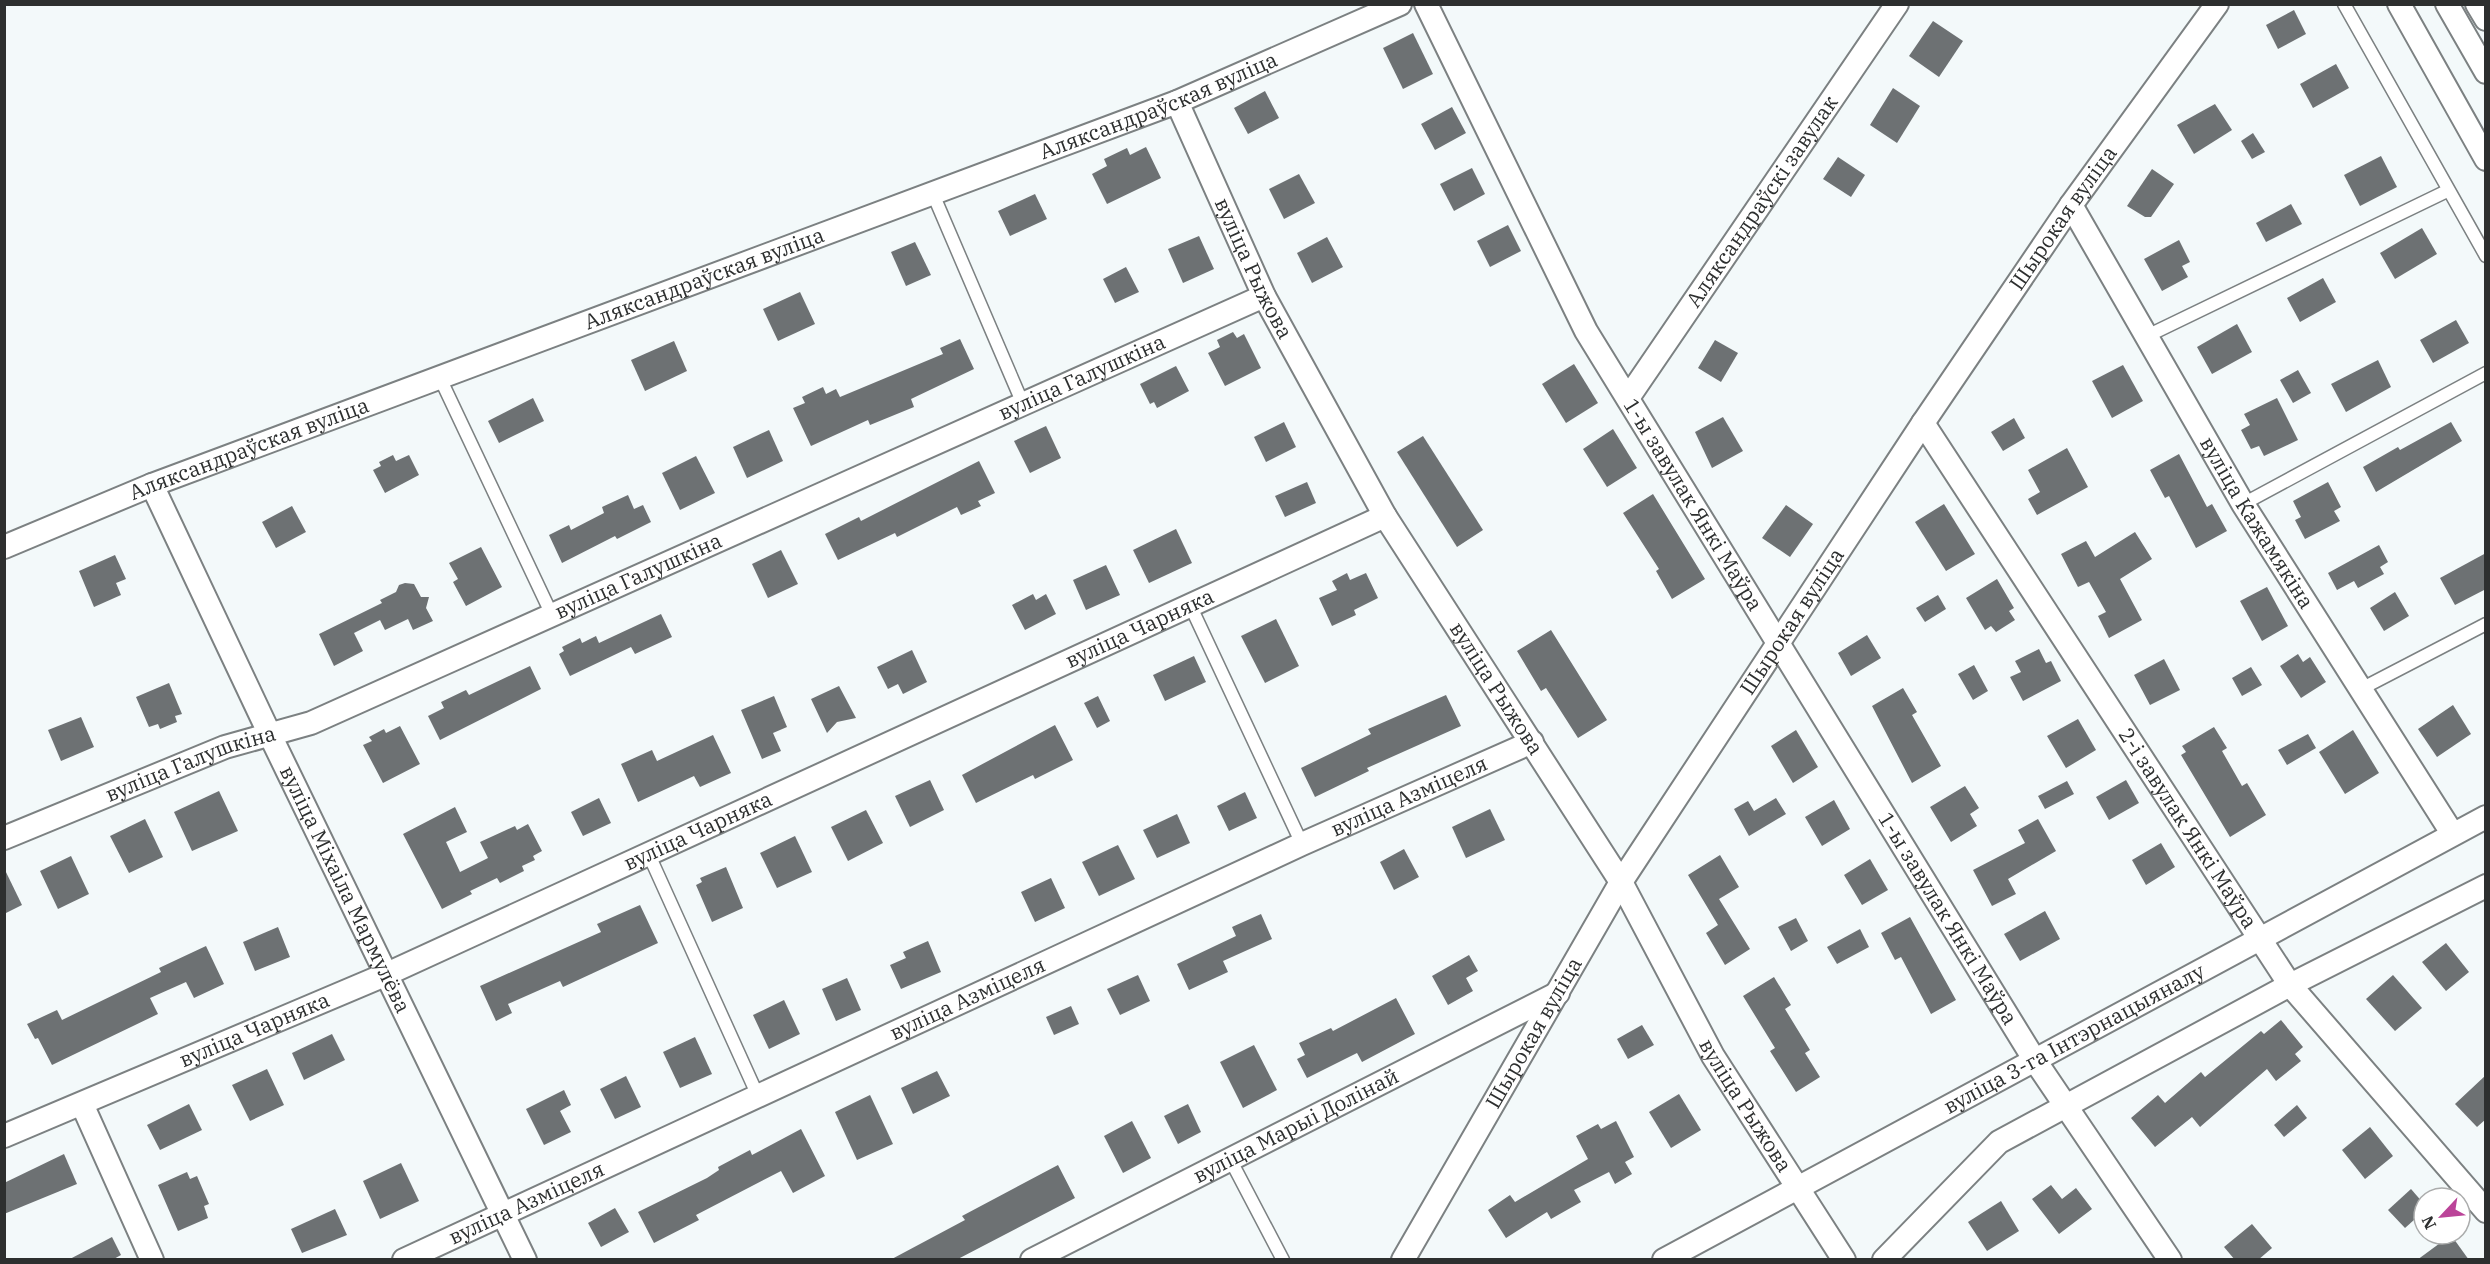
<svg xmlns="http://www.w3.org/2000/svg" width="2490" height="1264" viewBox="0 0 2490 1264" font-family="'IBM Plex Serif',serif">
  <style>
    .building { fill: #6d7173 }
    .lines { fill: none; stroke-linecap: round; stroke-linejoin: round }
    .service-casing { stroke: #7c8182; stroke-width: 15 }
    .minor-casing { stroke: #7c8182; stroke-width: 26 }
    .service { stroke: #fff; stroke-width: 12 }
    .minor { stroke: #fff; stroke-width: 22 }
    .labels { text-anchor: middle; stroke-width: 6; stroke-linejoin: round; paint-order: stroke }
    .street-label { font-size: 21px; fill: #2d2f2f; stroke: #fff }
  </style>
  <rect width="100%" height="100%" fill="#f3f9fa"/>
  <!-- building -->
  <g class="building">
    <path d="M2294,10l12,24 -28,15 -12,-24z"/>
    <path d="M1933,21l30,20 -24,36 -30,-21z"/>
    <path d="M1413,33l20,41 -30,15 -20,-41z"/>
    <path d="M2336,64l13,24 -36,20 -13,-24z"/>
    <path d="M1893,88l27,18 -23,37 -27,-18z"/>
    <path d="M1265,91l14,27 -31,16 -14,-26z"/>
    <path d="M2215,104l17,26 -38,24 -17,-29z"/>
    <path d="M1452,107l14,26 -31,17 -14,-26z"/>
    <path d="M2253,133l12,19 -13,7 -11,-18z"/>
    <path d="M1146,147l15,31 -54,26 -15,-30 15,-8 -3,-7 23,-11 3,7z"/>
    <path d="M2381,156l16,31 -37,19 -16,-31z"/>
    <path d="M1838,157l27,18 -14,22 -28,-18z"/>
    <path d="M1472,168l13,26 -31,17 -14,-27z"/>
    <path d="M2152,169l22,15 -23,33h-6l-18,-11z"/>
    <path d="M1299,174l16,29 -31,16 -15,-30z"/>
    <path d="M1035,194l12,25 -37,17 -12,-25z"/>
    <path d="M2291,204l11,20 -36,18 -10,-19z"/>
    <path d="M1508,225l13,26 -31,16 -13,-26z"/>
    <path d="M2422,228l15,26 -42,25 -15,-26z"/>
    <path d="M1199,236l15,33 -31,14 -15,-34z"/>
    <path d="M1327,237l16,30 -31,16 -15,-30z"/>
    <path d="M2179,240l11,22 -8,4 6,11 -26,14 -18,-32z"/>
    <path d="M915,242l16,33 -25,11 -15,-34z"/>
    <path d="M1126,267l13,25 -24,11 -12,-24z"/>
    <path d="M2323,278l13,24 -36,20 -13,-24z"/>
    <path d="M800,292l15,32 -37,17 -15,-32z"/>
    <path d="M2456,320l13,23 -36,20 -13,-23z"/>
    <path d="M2237,324l15,28 -40,22 -15,-27z"/>
    <path d="M1233,332l4,6 7,-4 17,34 -36,18 -17,-33 12,-6 -3,-7z"/>
    <path d="M960,339l14,30 -63,30 3,8 -44,18 -2,-5 -57,26 -18,-38 12,-5 -3,-6 21,-10 3,7 10,-5 4,8 103,-43 -3,-6z"/>
    <path d="M1715,340l23,13 -17,29 -23,-14z"/>
    <path d="M674,341l13,30 -42,20 -14,-31z"/>
    <path d="M2378,360l13,27 -45,25 -15,-28z"/>
    <path d="M1574,364l24,39 -32,20 -24,-39z"/>
    <path d="M2123,365l20,36 -31,17 -20,-37z"/>
    <path d="M1176,366l13,25 -32,17 -3,-6 -4,2 -10,-20z"/>
    <path d="M2298,370l13,23 -18,10 -13,-23z"/>
    <path d="M533,398l11,23 -45,22 -11,-22z"/>
    <path d="M2277,398l21,42 -34,16 -5,-10 -8,3 -10,-19 9,-5 -6,-11z"/>
    <path d="M1723,417l20,34 -31,17 -17,-36z"/>
    <path d="M2014,418l11,20 -22,13 -12,-19z"/>
    <path d="M1284,422l12,25 -30,15 -12,-25z"/>
    <path d="M2451,422l11,19 -86,51 -13,-25 35,-20 2,3z"/>
    <path d="M1046,426l15,32 -31,15 -16,-32z"/>
    <path d="M1613,429l24,39 -30,19 -24,-38z"/>
    <path d="M769,430l14,31 -36,17 -14,-31z"/>
    <path d="M1423,436l60,94 -26,17 -60,-95z"/>
    <path d="M2067,448l21,39 -51,28 -9,-16 12,-7 -12,-22z"/>
    <path d="M2179,454l28,53 5,-3 15,27 -31,17 -27,-52 -4,2 -15,-28z"/>
    <path d="M393,455l3,6 13,-6 10,20 -34,18 -12,-23 8,-4 -2,-4z"/>
    <path d="M696,456l19,37 -35,17 -18,-37z"/>
    <path d="M979,461l16,32 -17,8 3,5 -20,9 -4,-8 -60,30 -2,-4 -57,27 -13,-26 34,-17 2,4z"/>
    <path d="M1307,482l9,21 -31,14 -10,-21z"/>
    <path d="M2328,482l13,25 -7,4 6,10 -35,18 -10,-19 6,-3 -8,-16z"/>
    <path d="M1653,494l52,85 -33,20 -16,-28 3,-2 -36,-56z"/>
    <path d="M628,495l6,14 9,-4 8,17 -34,17 -2,-3 -53,27 -13,-28 20,-10 2,5 33,-17 -2,-6z"/>
    <path d="M1944,504l31,50 -29,17 -31,-49z"/>
    <path d="M1786,505l27,19 -23,33 -28,-19z"/>
    <path d="M292,506l14,26 -30,16 -14,-26z"/>
    <path d="M1176,529l16,34 -43,20 -16,-33z"/>
    <path d="M2135,532l17,27 -32,20 22,41 -33,18 -11,-22 8,-4 -17,-30 -11,5 -17,-33 25,-13 9,16z"/>
    <path d="M2379,545l9,17 -8,5 4,7 -26,14 -4,-7 -17,9 -9,-17z"/>
    <path d="M481,547l21,40 -36,19 -13,-24 5,-3 -9,-16z"/>
    <path d="M781,550l17,34 -30,14 -16,-34z"/>
    <path d="M2486,553v36l-31,16 -15,-27z"/>
    <path d="M115,555l11,24 -10,4 5,12 -27,12 -15,-36z"/>
    <path d="M1106,565l14,30 -34,15 -13,-30z"/>
    <path d="M1347,573l3,7 16,-7 12,25 -24,12 2,5 -24,11 -13,-28 18,-8 -5,-9z"/>
    <path d="M1997,579l17,29 -5,3 6,9 -19,12 -5,-6 -6,4 -19,-32z"/>
    <path d="M405,583l9,1 7,13h8l-3,11 7,13 -20,9 -5,-11 -23,11 -5,-10 -26,13 9,18 -29,15 -15,-32 63,-31 -2,-3 16,-8 3,-7z"/>
    <path d="M2267,587l21,39 -26,15 -22,-40z"/>
    <path d="M2395,592l14,24 -25,15 -14,-23z"/>
    <path d="M1033,594l3,6 10,-6 10,20 -31,16 -13,-25z"/>
    <path d="M1938,595l8,14 -21,13 -9,-14z"/>
    <path d="M661,614l11,23 -37,17 -4,-7 -61,29 -11,-22 5,-3 -2,-4 18,-9 2,5 14,-7 3,7z"/>
    <path d="M1276,619l23,47 -34,17 -24,-47z"/>
    <path d="M1551,630l56,90 -29,18 -32,-50 -5,3 -24,-40z"/>
    <path d="M1867,635l14,23 -30,18 -13,-23z"/>
    <path d="M2039,649l7,14 5,-2 10,20 -38,20 -13,-24 11,-5 -6,-11z"/>
    <path d="M912,650l15,32 -24,12 -5,-10 -10,5 -11,-22z"/>
    <path d="M2298,654l5,8 7,-5 16,25 -25,16 -21,-32z"/>
    <path d="M1194,656l12,26 -41,19 -12,-26z"/>
    <path d="M2164,659l16,31 -30,15 -16,-30z"/>
    <path d="M1974,665l14,26 -15,9 -15,-26z"/>
    <path d="M530,666l11,23 -101,51 -12,-24 16,-8 -3,-6 25,-12 3,5z"/>
    <path d="M2251,667l11,18 -20,11 -10,-18z"/>
    <path d="M169,683l13,31 -7,2 2,6 -17,7 -2,-5 -9,3 -13,-30z"/>
    <path d="M839,686l17,32 -19,4 -10,11 -16,-34z"/>
    <path d="M1903,688l14,24 -5,3 29,51 -29,17 -40,-77z"/>
    <path d="M1446,695l15,31 -94,42 2,3 -54,26 -14,-29 70,-34 -3,-5z"/>
    <path d="M774,696l13,31 -14,6 8,18 -19,8 -21,-49z"/>
    <path d="M1098,696l12,25 -13,7 -13,-25z"/>
    <path d="M2453,705l18,29 -34,23 -19,-28z"/>
    <path d="M81,717l13,30 -33,14 -13,-31z"/>
    <path d="M2078,719l18,31 -30,18 -19,-32z"/>
    <path d="M1055,725l18,35 -38,19 -2,-4 -57,28 -14,-28z"/>
    <path d="M400,726l20,38 -37,19 -20,-38 9,-4 -3,-4 15,-8 2,4z"/>
    <path d="M2214,727l13,21 -5,3 20,35 5,-3 19,32 -36,22 -49,-82 5,-3 -4,-6z"/>
    <path d="M1796,730l22,37 -25,16 -22,-37z"/>
    <path d="M2353,730l26,43 -34,21 -26,-42z"/>
    <path d="M2308,734l8,14 -29,17 -9,-15z"/>
    <path d="M713,735l18,38 -31,14 -6,-11 -56,26 -17,-38 31,-14 5,11z"/>
    <path d="M930,780l14,30 -34,17 -15,-31z"/>
    <path d="M2126,780l13,23 -30,17 -13,-23z"/>
    <path d="M2067,781l7,13 -29,15 -7,-13z"/>
    <path d="M1965,786l14,22 -9,6 7,12 -26,16 -21,-35z"/>
    <path d="M219,791l19,40 -46,20 -18,-39z"/>
    <path d="M1245,792l12,26 -28,13 -12,-25z"/>
    <path d="M599,798l12,25 -28,13 -12,-24z"/>
    <path d="M1776,798l10,16 -37,22 -15,-27 14,-8 6,10z"/>
    <path d="M1834,800l16,29 -28,17 -17,-29z"/>
    <path d="M455,807l12,25 -21,10 14,30 28,-14 -8,-16 35,-16 2,4 11,-6 14,27 -9,5 2,4 -13,6 2,5 -24,12 -3,-5 -27,13 2,3 -30,15 -39,-75z"/>
    <path d="M1490,809l15,31 -39,18 -14,-31z"/>
    <path d="M866,810l17,33 -35,18 -17,-34z"/>
    <path d="M1177,814l13,29 -33,15 -14,-28z"/>
    <path d="M145,819l18,38 -34,16 -19,-37z"/>
    <path d="M2038,819l18,32 -48,28 8,15 -24,12 -19,-36 52,-27 -7,-13z"/>
    <path d="M795,836l17,36 -35,16 -17,-35z"/>
    <path d="M2161,843l14,24 -29,18 -14,-25z"/>
    <path d="M1118,845l17,34 -36,17 -17,-34z"/>
    <path d="M1404,849l15,28 -25,13 -14,-28z"/>
    <path d="M1720,855l19,32 -20,12 31,50 -25,16 -19,-32 12,-8 -30,-50z"/>
    <path d="M71,856l18,38 -31,15 -18,-38z"/>
    <path d="M1870,859l18,31 -26,15 -18,-30z"/>
    <path d="M726,867l17,41 -31,14 -16,-37 6,-3 -2,-4z"/>
    <path d="M4,868l18,37 -18,9z"/>
    <path d="M1051,878l14,30 -30,14 -14,-30z"/>
    <path d="M640,905l18,38 -95,44 -3,-6 -52,23 4,9 -16,8 -16,-35 121,-54 -4,-8z"/>
    <path d="M2045,911l15,28 -40,22 -16,-27z"/>
    <path d="M1261,914l11,25 -49,22 5,11 -39,18 -12,-26 59,-28 -4,-9z"/>
    <path d="M1910,917l46,83 -25,14 -30,-57 -6,3 -14,-27z"/>
    <path d="M1796,918l12,23 -17,10 -13,-24z"/>
    <path d="M278,927l12,30 -35,14 -12,-29z"/>
    <path d="M1860,929l9,18 -32,17 -10,-17z"/>
    <path d="M928,941l13,31 -40,17 -11,-24 16,-7 -3,-6z"/>
    <path d="M2446,943l23,29 -23,19 -24,-29z"/>
    <path d="M206,946l18,38 -30,14 -8,-16 -36,16 8,16 -106,51 -14,-27 -3,1 -8,-15 30,-14 5,10 99,-48 -2,-4z"/>
    <path d="M1469,955l9,16 -12,7 7,13 -25,14 -16,-29z"/>
    <path d="M1138,975l12,26 -30,14 -13,-26z"/>
    <path d="M2393,975l29,33 -27,23 -29,-32z"/>
    <path d="M1774,977l17,28 -6,4 25,41 -5,3 15,24 -24,15 -26,-41 5,-3 -32,-52z"/>
    <path d="M847,978l14,32 -25,11 -14,-32z"/>
    <path d="M1396,998l19,36 -53,28 -5,-9 -50,25 -10,-19 8,-4 -6,-12 32,-15 2,3z"/>
    <path d="M784,1000l16,34 -31,15 -16,-34z"/>
    <path d="M1071,1006l8,18 -25,11 -8,-18z"/>
    <path d="M2281,1020l22,27 -8,7 6,7 -25,20 -9,-12 -67,58 -8,-10 -37,30 -24,-29 27,-23 7,8 36,-31 4,5 56,-46 3,3z"/>
    <path d="M1642,1025l12,20 -26,14 -11,-20z"/>
    <path d="M332,1034l13,26 -41,20 -12,-27z"/>
    <path d="M695,1037l17,37 -32,14 -17,-36z"/>
    <path d="M1254,1045l23,45 -34,18 -23,-46z"/>
    <path d="M267,1069l17,36 -34,16 -18,-36z"/>
    <path d="M937,1071l13,25 -37,18 -12,-26z"/>
    <path d="M2486,1075v44l-9,8 -22,-23z"/>
    <path d="M626,1076l15,31 -26,12 -15,-30z"/>
    <path d="M564,1090l7,15 -11,6 11,21 -27,13 -18,-36z"/>
    <path d="M1679,1094l22,36 -30,18 -22,-36z"/>
    <path d="M870,1095l23,49 -36,16 -22,-48z"/>
    <path d="M189,1104l13,26 -42,20 -13,-25z"/>
    <path d="M1188,1104l13,28 -23,12 -14,-28z"/>
    <path d="M2297,1105l10,13 -23,19 -10,-12z"/>
    <path d="M1132,1121l19,37 -28,15 -19,-37z"/>
    <path d="M1616,1121l18,36 -9,5 7,12 -17,10 -6,-12 -35,18 7,12 -30,17 -4,-7 -41,26 -18,-28 22,-15 5,7 73,-43 -12,-23 22,-12 3,5z"/>
    <path d="M2370,1127l23,29 -28,23 -23,-29z"/>
    <path d="M801,1129l24,47 -32,17 -12,-22 -85,44 3,5 -45,23 -16,-31 69,-34 12,-8 -1,-3 32,-17 2,5z"/>
    <path d="M64,1154l13,30 -73,30v-31z"/>
    <path d="M401,1163l18,38 -39,18 -17,-38z"/>
    <path d="M1058,1165l17,33 -119,62h-66l75,-40 -3,-4z"/>
    <path d="M187,1172l3,7 7,-3 12,28 -5,2 4,12 -30,13 -20,-46z"/>
    <path d="M2051,1185l11,14 14,-11 16,21 -33,25 -27,-35z"/>
    <path d="M2411,1189l13,15v7l-19,17 -17,-18z"/>
    <path d="M2001,1201l18,30 -32,20 -19,-29z"/>
    <path d="M615,1208l14,24 -28,15 -13,-24z"/>
    <path d="M335,1209l12,26 -45,18 -11,-24z"/>
    <path d="M2252,1224l20,24 -14,12h-23l-11,-13z"/>
    <path d="M2451,1235l18,25h-52z"/>
    <path d="M112,1237l9,18 -9,5h-44z"/>
  </g>
  <g class="lines">
    <!-- service casing -->
    <g class="service-casing">
      <g id="service">
        <path d="M2344,4l142,252"/>
        <path d="M933,194l90,210"/>
        <path d="M2147,336l300,-145"/>
        <path d="M440,378l112,237"/>
        <path d="M2243,504l243,-131"/>
        <path d="M1190,605l112,239"/>
        <path d="M2359,690l127,-66"/>
        <path d="M649,855l109,241"/>
        <path d="M1230,1159l53,101"/>
      </g>
    </g>
    <!-- minor casing -->
    <g class="minor-casing">
      <g id="minor">
        <path id="s1" d="M1426,4l160,327 448,728 136,201"/>
        <path d="M2399,4l87,155"/>
        <path d="M2447,4l39,68"/>
        <path d="M2477,4l9,15"/>
        <path id="s2" d="M1177,102l87,194 121,220 236,366 92,174 131,204"/>
        <path id="s3" d="M2071,205l172,299 209,329"/>
        <path id="s4" d="M1628,398l269,-394"/>
        <path id="s5" d="M1923,423l367,562 196,226"/>
        <path id="s6" d="M152,485l118,250 255,525"/>
        <path id="s7" d="M4,547l148,-62 1025,-383 223,-98"/>
        <path id="s8" d="M4,838l221,-91 86,-24 953,-427"/>
        <path d="M82,1104l70,156"/>
        <path id="s9" d="M4,1136l383,-162 998,-458"/>
        <path id="s10" d="M404,1260l898,-416 230,-102"/>
        <path id="s11" d="M1032,1260l526,-267"/>
        <path id="s12" d="M1403,1260l218,-378 302,-459 148,-218 146,-201"/>
        <path id="s13" d="M1664,1260l822,-443"/>
        <path d="M1884,1260l115,-118 291,-157 196,-99"/>
      </g>
    </g>
    <!-- service -->
    <use href="#service" class="service"/>
    <!-- minor -->
    <use href="#minor" class="minor"/>
  </g>
  <g class="labels">
    <!-- street labels -->
    <g class="street-label">
      <text dy="7" stroke="none"><textPath href="#s7" startOffset="1236">Аляксандраўская вуліца</textPath></text>
      <text dy="7" stroke="none"><textPath href="#s4" startOffset="238">Аляксандраўскі завулак</textPath></text>
      <text dy="7" stroke="none"><textPath href="#s12" startOffset="1234">Шырокая вуліца</textPath></text>
      <text dy="7" stroke="none"><textPath href="#s2" startOffset="183">вуліца Рыжова</textPath></text>
      <text dy="7" stroke="none"><textPath href="#s7" startOffset="750">Аляксандраўская вуліца</textPath></text>
      <text dy="7" stroke="none"><textPath href="#s8" startOffset="1173">вуліца Галушкіна</textPath></text>
      <text dy="7" stroke="none"><textPath href="#s7" startOffset="264">Аляксандраўская вуліца</textPath></text>
      <text dy="7" stroke="none"><textPath href="#s1" startOffset="568">1-ы завулак Янкі Маўра</textPath></text>
      <text dy="7" stroke="none"><textPath href="#s3" startOffset="368">вуліца Кажамякіна</textPath></text>
      <text dy="7" stroke="none"><textPath href="#s8" startOffset="687">вуліца Галушкіна</textPath></text>
      <text dy="7" stroke="none"><textPath href="#s12" startOffset="748">Шырокая вуліца</textPath></text>
      <text dy="7" stroke="none"><textPath href="#s9" startOffset="1244">вуліца Чарняка</textPath></text>
      <text dy="7" stroke="none"><textPath href="#s2" startOffset="669">вуліца Рыжова</textPath></text>
      <text dy="7" stroke="none"><textPath href="#s8" startOffset="201">вуліца Галушкіна</textPath></text>
      <text dy="7" stroke="none"><textPath href="#s10" startOffset="1107">вуліца Азміцеля</textPath></text>
      <text dy="7" stroke="none"><textPath href="#s5" startOffset="484">2-і завулак Янкі Маўра</textPath></text>
      <text dy="7" stroke="none"><textPath href="#s9" startOffset="758">вуліца Чарняка</textPath></text>
      <text dy="7" stroke="none"><textPath href="#s6" startOffset="448">вуліца Міхаіла Мармулёва</textPath></text>
      <text dy="7" stroke="none"><textPath href="#s1" startOffset="1054">1-ы завулак Янкі Маўра</textPath></text>
      <text dy="7" stroke="none"><textPath href="#s10" startOffset="621">вуліца Азміцеля</textPath></text>
      <text dy="7" stroke="none"><textPath href="#s9" startOffset="272">вуліца Чарняка</textPath></text>
      <text dy="7" stroke="none"><textPath href="#s12" startOffset="262">Шырокая вуліца</textPath></text>
      <text dy="7" stroke="none"><textPath href="#s13" startOffset="466">вуліца 3-га Інтэрнацыяналу</textPath></text>
      <text dy="7" stroke="none"><textPath href="#s2" startOffset="1155">вуліца Рыжова</textPath></text>
      <text dy="7" stroke="none"><textPath href="#s11" startOffset="296">вуліца Марыі Долінай</textPath></text>
      <text dy="7" stroke="none"><textPath href="#s10" startOffset="135">вуліца Азміцеля</textPath></text>
    </g>
  </g>
  <!-- border -->
  <rect width="2490" height="1264" fill="none" stroke="#2d2f2f" stroke-width="12"/>
  <!-- north arrow -->
  <g transform="translate(2442 1216) rotate(244)"><circle r="28" fill="#ffffff" stroke="#abacac" stroke-width="1.5"/>
  <path d="M0-4.5L10 22L0 15L-10 22Z" fill="#bb4499"/>
  <text y="-9" font-size="16" font-weight="bold" text-anchor="middle" fill="#2d2f2f">N</text>
  </g>
</svg>
